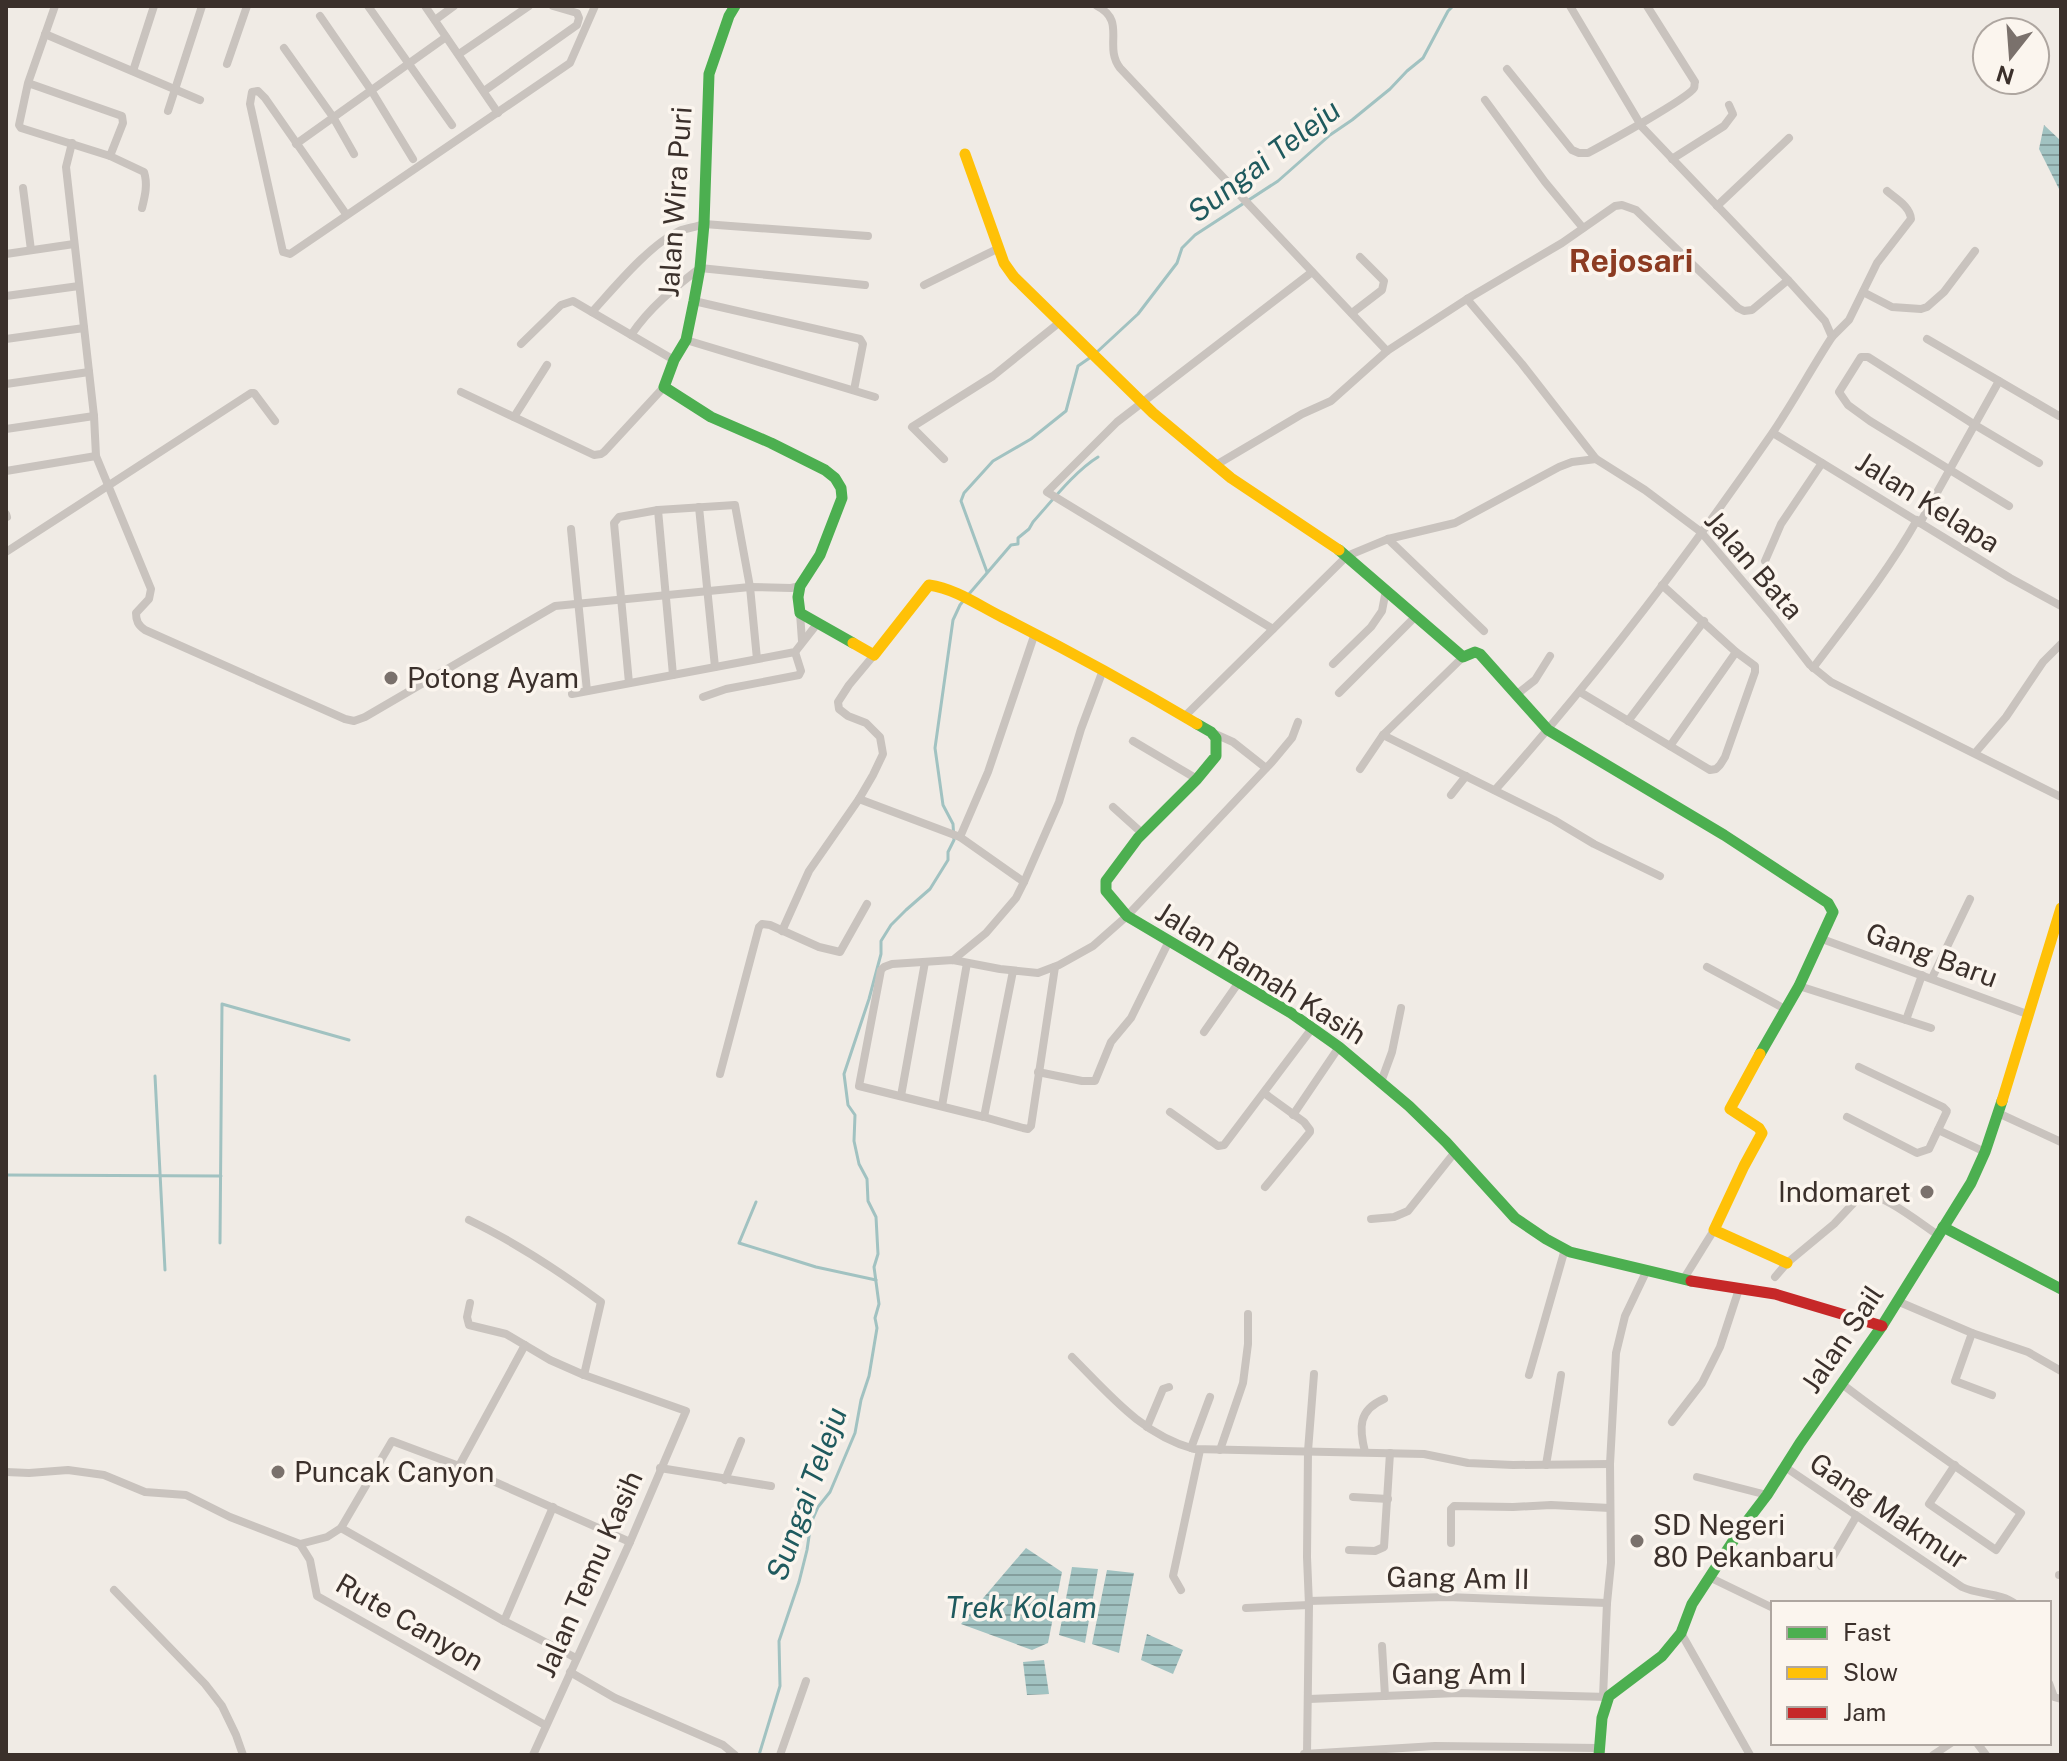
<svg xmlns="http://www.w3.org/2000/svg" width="2067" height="1761" viewBox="0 0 2067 1761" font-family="'Public Sans',sans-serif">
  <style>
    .water { fill: url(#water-rules) }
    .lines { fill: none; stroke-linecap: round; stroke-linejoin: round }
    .stream { stroke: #a1c2c1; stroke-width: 3 }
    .street { stroke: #c9c3be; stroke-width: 8 }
    .fast { stroke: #4caf50; stroke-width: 11 }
    .slow { stroke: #ffc107; stroke-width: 11 }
    .jam { stroke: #c62828; stroke-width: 11 }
    .poi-dot { fill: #7a716c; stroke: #fbf5ee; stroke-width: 3 }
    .labels { text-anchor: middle; stroke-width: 7; stroke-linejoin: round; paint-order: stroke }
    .street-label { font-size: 28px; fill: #3b302b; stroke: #fbf5ee }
    .poi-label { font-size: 28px; fill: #3b302b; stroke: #fbf5ee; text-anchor: start }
    .water-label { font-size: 30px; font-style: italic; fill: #1f5a5e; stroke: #fbf5ee }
    .quarter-label { font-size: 32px; font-weight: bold; fill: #8c3b22; stroke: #fbf5ee }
  </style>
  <defs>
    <pattern id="water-rules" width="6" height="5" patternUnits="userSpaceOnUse" patternTransform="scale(2)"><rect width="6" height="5" fill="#a1c2c1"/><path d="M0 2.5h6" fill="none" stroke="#849e9d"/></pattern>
  </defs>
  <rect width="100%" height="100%" fill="#f0ebe5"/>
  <!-- water -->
  <g class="water">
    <path d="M2044,125l16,15 -1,12 2,2v39l-22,-44z"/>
    <path d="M1026,1548l36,24 -14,71 -16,7 -71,-26z"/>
    <path d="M1072,1567l26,2 -13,74 -26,-8z"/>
    <path d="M1107,1570l27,3 -15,80 -27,-9z"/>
    <path d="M1147,1634l36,16 -10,24 -32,-14z"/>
    <path d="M1044,1660l5,34 -22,1 -4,-33z"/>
  </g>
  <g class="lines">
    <!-- stream -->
    <g class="stream">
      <path d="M1097,352l41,-38 39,-51 5,-15 13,-13 83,-54 52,-46 22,-15 38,-31 17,-18 16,-13 25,-47 5,-5"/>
      <path d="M987,572l-22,-60 -4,-11 3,-8 29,-32 38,-22 35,-28 12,-45 13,-9"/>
      <path d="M969,594l42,-49 7,-1v-6l11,-9 4,-7c18,-20 42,-51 65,-65"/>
      <path d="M155,1076l10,194"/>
      <path d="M6,1175l215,1"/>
      <path d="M756,1202l-17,41 77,24 60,13"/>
      <path d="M220,1243l2,-239 127,36"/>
      <path d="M759,1755l21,-69 -1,-45 20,-59 8,-32 4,-27 7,-16 12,-15 25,-59 6,-33 8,-24 8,-48 -2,-10 4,-14 -5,-37 4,-13 -2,-37 -8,-16 -1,-22 -8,-15 -5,-23 1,-26 -7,-10 -4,-31 25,-75 12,-45v-13l10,-16 15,-15 24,-21 18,-29v-8l6,-12 -1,-16 -10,-19 -8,-57 18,-128 7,-15 4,-5"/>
    </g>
    <!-- street -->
    <g class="street">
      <path d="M368,6l84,119"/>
      <path d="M425,6l73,107"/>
      <path d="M1097,6c30,15 6,40 23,62l267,283"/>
      <path d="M320,16l51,74 42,69"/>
      <path d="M435,20l19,-14"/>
      <path d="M45,34l155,66"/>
      <path d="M284,48l49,69 21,37"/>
      <path d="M459,54l70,-48"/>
      <path d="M227,64l20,-58"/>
      <path d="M1507,69l65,81 7,3h9c15,-8 101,-55 106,-65 1,-2 0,-4 1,-6l-48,-76"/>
      <path d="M133,71l21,-65"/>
      <path d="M28,83l94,33 1,7 -13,33 -89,-28 -2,-3 9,-42 27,-77"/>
      <path d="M484,91l93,-66 2,-7 -2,-5 -24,-7"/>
      <path d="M1485,100l60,82 38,46"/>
      <path d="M168,111l34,-105"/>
      <path d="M72,143l-6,24 28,249 2,40 55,133 -2,10 -13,14c0,8 2,12 9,17l200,89 9,2 11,-4 190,-111 195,-19 41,1 9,-2"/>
      <path d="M296,144l150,-107"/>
      <path d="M110,156l34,16c4,12 1,24 -2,36"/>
      <path d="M1672,159l52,-33 9,-12 -4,-9"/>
      <path d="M23,188l8,62"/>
      <path d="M1717,206l72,-68"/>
      <path d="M346,214l-81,-116 -7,-7 -6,1 -2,12 33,148 7,2 280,-191 25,-57"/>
      <path d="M6,254l68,-10"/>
      <path d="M924,285l75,-37"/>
      <path d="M1863,292l29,15 29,2 6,-2 17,-15 31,-41"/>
      <path d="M6,296l73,-10"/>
      <path d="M1467,299l55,65 74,95"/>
      <path d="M694,301l166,38 3,5 -9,46"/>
      <path d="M592,312c22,-24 57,-67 87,-81 8,-3 17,-4 25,-7l164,12"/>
      <path d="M1352,313l30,-23 2,-9 -24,-24"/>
      <path d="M631,335c19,-28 43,-47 69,-67l165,17"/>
      <path d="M1832,337l17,-17 28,-57 34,-44c-1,-13 -15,-20 -24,-28"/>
      <path d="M6,339l78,-11"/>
      <path d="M1927,339l132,77"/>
      <path d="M686,340l189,57"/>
      <path d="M521,344l40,-39 12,-4 101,59"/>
      <path d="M6,384l83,-12"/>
      <path d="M461,392l133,63 7,-1 3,-2 60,-65"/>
      <path d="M514,417l33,-52"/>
      <path d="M6,429l88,-13"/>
      <path d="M1773,433l237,145 51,28"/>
      <path d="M944,459l-32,-32 81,-51 67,-54"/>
      <path d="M1216,465l86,-51 29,-13 56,-50 80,-52 95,-56 53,-37 7,-1 14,5 102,98 6,3 8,-1 36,-30"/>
      <path d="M6,471l90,-15"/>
      <path d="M2009,506l-139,-85 -22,-16 -9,-13 22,-35h7l107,68 64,38"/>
      <path d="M699,507l16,160"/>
      <path d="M658,510l15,165"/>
      <path d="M6,514l1,3"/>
      <path d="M1920,523l79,-142"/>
      <path d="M571,529l16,162"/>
      <path d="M1388,539l96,92"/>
      <path d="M6,552l245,-159h3l21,28"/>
      <path d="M1765,561l16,-37 41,-61"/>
      <path d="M800,613l2,28"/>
      <path d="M1273,629l-226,-137 70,-70 195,-150"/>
      <path d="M1333,664l38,-37 11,-16 4,-21"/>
      <path d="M1813,668c36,-48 74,-95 104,-148"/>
      <path d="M629,683l-15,-160 5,-6 39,-7 77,-5 15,82 7,72"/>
      <path d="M1580,692l130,78 6,-1 4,-4 5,-8 30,-85v-6l-19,-14 -74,-67"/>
      <path d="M1339,693l77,-77"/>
      <path d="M572,694l223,-42 22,-28"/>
      <path d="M1516,695l19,-15 15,-24"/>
      <path d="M703,697l23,-8 73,-14 2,-4 -6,-19"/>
      <path d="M1185,716l162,-160 41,-17 67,-16 104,-56 13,-5 24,-3 49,31 56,42 72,85 37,48 21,17 230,115"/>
      <path d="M1628,721l76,-100"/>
      <path d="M1213,733l20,9 33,26"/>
      <path d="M1383,735l171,85 40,24 66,32"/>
      <path d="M1133,741l64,38"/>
      <path d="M1670,746l66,-94"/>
      <path d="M1975,753l31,-36 37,-55 18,-18"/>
      <path d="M1360,769l23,-34 80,-78"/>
      <path d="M1495,790c100,-112 191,-232 276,-355 22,-32 40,-66 61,-98l-7,-16 -37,-41 -146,-153 -72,-121"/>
      <path d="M1451,795l15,-19"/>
      <path d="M859,799l101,38 64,45"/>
      <path d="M1113,807l30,27"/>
      <path d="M960,837l28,-65 47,-139"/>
      <path d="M782,931l27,-60 50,-72 14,-24 10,-21 -3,-17 -14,-14 -18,-7 -9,-7 -1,-7 11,-17 25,-30"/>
      <path d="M1822,939l205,75"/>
      <path d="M953,960l33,-27 30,-35 8,-16 35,-80 22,-73 22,-59"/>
      <path d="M1707,967l78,42"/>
      <path d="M1013,971l-29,146 -125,-31 22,-116 3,-3 8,-3 61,-4 47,9 38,4 21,-8 34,-19 34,-30 145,-154 20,-24 6,-16"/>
      <path d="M1932,978l38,-79"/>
      <path d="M1799,986l132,42"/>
      <path d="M1906,1020l16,-45"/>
      <path d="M1204,1032l35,-50"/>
      <path d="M1038,1072l44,9h13l16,-39 20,-24 38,-77"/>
      <path d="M720,1074l39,-147 3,-3 8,1 49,22 21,5 27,-48"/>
      <path d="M1381,1082l11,-30 9,-44"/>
      <path d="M1264,1093l40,29 6,8v2l-45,55"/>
      <path d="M901,1096l24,-134"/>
      <path d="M942,1106l25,-143"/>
      <path d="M1170,1112l48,34 6,-1 89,-118"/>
      <path d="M1998,1113l63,29"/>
      <path d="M1293,1115l46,-68"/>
      <path d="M984,1117l39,11 5,1 3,-3 24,-159"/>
      <path d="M1847,1117l70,36 12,-4 18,-38 -4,-4 -84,-40"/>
      <path d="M1938,1130l47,22"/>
      <path d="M1371,1219l23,-2 14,-6 47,-59"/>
      <path d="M469,1220c48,23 90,51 132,82l-17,73"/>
      <path d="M1775,1277l12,-14 47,-39 28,-30c20,-2 59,30 76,41"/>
      <path d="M1683,1280l31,-50"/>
      <path d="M1897,1301l75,32 56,19 33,19"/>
      <path d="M470,1303l-3,14 2,8 37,9 44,26 34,15 102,36 -56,131 -97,213"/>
      <path d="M1972,1333l-17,48 37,14"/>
      <path d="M1072,1357c38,38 69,77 122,92l230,5 44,9 45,2 97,-1"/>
      <path d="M1529,1375l36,-126"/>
      <path d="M1842,1384c58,45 120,86 179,129l-25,37 -67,-46 26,-39"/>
      <path d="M1672,1422l30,-39 18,-36 19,-58"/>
      <path d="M1147,1427l16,-38 6,-2"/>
      <path d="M1191,1448l19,-51"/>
      <path d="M1220,1450l23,-67 5,-39v-30"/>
      <path d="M1365,1452c-6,-24 -7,-42 19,-53"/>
      <path d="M1546,1465l15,-90"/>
      <path d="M459,1466l66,-121"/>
      <path d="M1785,1467l177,120c17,8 39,6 52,16"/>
      <path d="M660,1468l111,18"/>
      <path d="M6,1472l23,1 39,-3 36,5 41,17 41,3 44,22 70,27 10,16 7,36 228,129"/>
      <path d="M1697,1477l70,18"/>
      <path d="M725,1480l16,-39"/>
      <path d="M1353,1497l35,2"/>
      <path d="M341,1528l163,93 72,37"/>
      <path d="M1451,1543v-34l3,-3 59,1 38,-2 59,3"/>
      <path d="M300,1544l27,-7 14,-9 51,-87 67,25 171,76"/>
      <path d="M1349,1550l26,1 9,-4 6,-94"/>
      <path d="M1821,1566l7,-1 28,-48"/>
      <path d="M2059,1575h2"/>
      <path d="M1711,1578l62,30"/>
      <path d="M114,1590l91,94 17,22 14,29 7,20"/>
      <path d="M1181,1590l-8,-14 27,-126"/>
      <path d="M1309,1601l138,-4 160,6"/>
      <path d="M1246,1608l63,-3"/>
      <path d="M504,1621l49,-114"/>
      <path d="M1681,1633l69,122"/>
      <path d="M1382,1646l3,50"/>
      <path d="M570,1672l45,26 108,47 12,10"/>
      <path d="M2049,1683l5,14 7,2"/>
      <path d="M1603,1697l4,-94 4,-40 -1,-99 6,-111 9,-37 21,-44"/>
      <path d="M1309,1699l149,-6 150,4"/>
      <path d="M1977,1743l9,12"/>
      <path d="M1307,1753l2,-148 -2,-48 1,-106 6,-77"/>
      <path d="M1304,1754l131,-8 163,2"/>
      <path d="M780,1755l26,-74"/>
      <path d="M1933,1755l18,-12"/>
    </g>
    <!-- fast -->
    <g class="fast">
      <path d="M735,6l-6,10 -20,58 -5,150 -4,44 -6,33 -8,39 -12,20 -10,27 47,30 60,26 54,27 10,8 6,10 1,10 -22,57 -20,31 -2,11 2,16 53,30"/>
      <path d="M1339,550l124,107 12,-5 5,2 68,76 176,105 104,68 5,9 -34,74 -39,68"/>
      <path d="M1197,724l14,8 5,6v18l-19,23 -59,59 -32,43v10l21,25 164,97 48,34 70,59 37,36 69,76 31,21 24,13 121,29"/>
      <path d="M1943,1227l118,62"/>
      <path d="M1599,1755l3,-37 7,-22 53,-40 19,-23 11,-29 49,-75 26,-34 33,-52 82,-117 89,-143 14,-31 17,-51"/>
    </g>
    <!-- slow -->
    <g class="slow">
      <path d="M965,154l39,109 10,14 139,136 78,65 108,72"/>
      <path d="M853,643l21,12 55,-70c27,4 49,20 73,32 66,33 131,69 195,107"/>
      <path d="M1760,1054l-30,55 29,19 3,5 -18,33 -30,64 73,33"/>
      <path d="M2002,1101l59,-193"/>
    </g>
    <!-- jam -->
    <path class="jam" d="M1691,1281l84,13 107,32"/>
  </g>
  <!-- markers -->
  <g class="poi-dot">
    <circle cx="391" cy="678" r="8"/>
    <circle cx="1927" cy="1192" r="8"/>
    <circle cx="278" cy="1472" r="8"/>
    <circle cx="1637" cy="1541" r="8"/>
  </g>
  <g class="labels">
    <!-- street labels -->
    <g class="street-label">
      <text transform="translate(675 202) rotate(-86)" y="10">Jalan Wira Puri</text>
      <text transform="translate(1928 502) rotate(32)" y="10">Jalan Kelapa</text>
      <text transform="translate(1754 565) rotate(49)" y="10">Jalan Bata</text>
      <text transform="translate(1932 955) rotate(20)" y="10">Gang Baru</text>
      <text transform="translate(1261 973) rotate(32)" y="10">Jalan Ramah Kasih</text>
      <text transform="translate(1842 1339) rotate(-56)" y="10">Jalan Sail</text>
      <text transform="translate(1889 1511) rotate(34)" y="10">Gang Makmur</text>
      <text transform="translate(589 1574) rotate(-66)" y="10">Jalan Temu Kasih</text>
      <text transform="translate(1458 1578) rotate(1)" y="10">Gang Am II</text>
      <text transform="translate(410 1622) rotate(30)" y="10">Rute Canyon</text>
      <text x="1459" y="1684">Gang Am I</text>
    </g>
    <!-- poi labels -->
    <g class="poi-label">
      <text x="407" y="688">Potong Ayam</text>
      <text x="1911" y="1202" text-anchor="end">Indomaret</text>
      <text x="294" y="1482">Puncak Canyon</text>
      <text x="1653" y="1535">SD Negeri<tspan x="1653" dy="32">80 Pekanbaru</tspan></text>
    </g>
    <!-- water labels -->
    <g class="water-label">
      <text transform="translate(1264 161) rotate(-37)" y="10">Sungai Teleju</text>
      <text transform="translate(807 1494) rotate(-70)" y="10">Sungai Teleju</text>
      <text x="1021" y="1618">Trek Kolam</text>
    </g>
    <!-- quarter labels -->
    <g class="quarter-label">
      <text x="1631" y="272">Rejosari</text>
    </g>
  </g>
  <!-- border -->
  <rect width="2067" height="1761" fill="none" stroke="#3b302b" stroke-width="16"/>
  <!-- legend -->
  <rect x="1771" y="1601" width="280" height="144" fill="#fbf5ee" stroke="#aea6a0" stroke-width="2"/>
  <rect x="1787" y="1627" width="40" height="12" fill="#4caf50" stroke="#aea6a0" stroke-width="2"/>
  <text x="1843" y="1641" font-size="24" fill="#3b302b">Fast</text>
  <rect x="1787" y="1667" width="40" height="12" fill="#ffc107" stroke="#aea6a0" stroke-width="2"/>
  <text x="1843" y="1681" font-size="24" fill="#3b302b">Slow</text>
  <rect x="1787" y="1707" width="40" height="12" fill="#c62828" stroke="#aea6a0" stroke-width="2"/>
  <text x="1843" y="1721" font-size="24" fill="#3b302b">Jam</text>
  <!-- north arrow -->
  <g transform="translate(2011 56) rotate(197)"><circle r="38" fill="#fbf5ee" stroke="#aea6a0" stroke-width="2"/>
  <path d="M0-6L14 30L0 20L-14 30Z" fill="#7a716c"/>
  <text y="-12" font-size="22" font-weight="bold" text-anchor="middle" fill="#3b302b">N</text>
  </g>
</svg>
